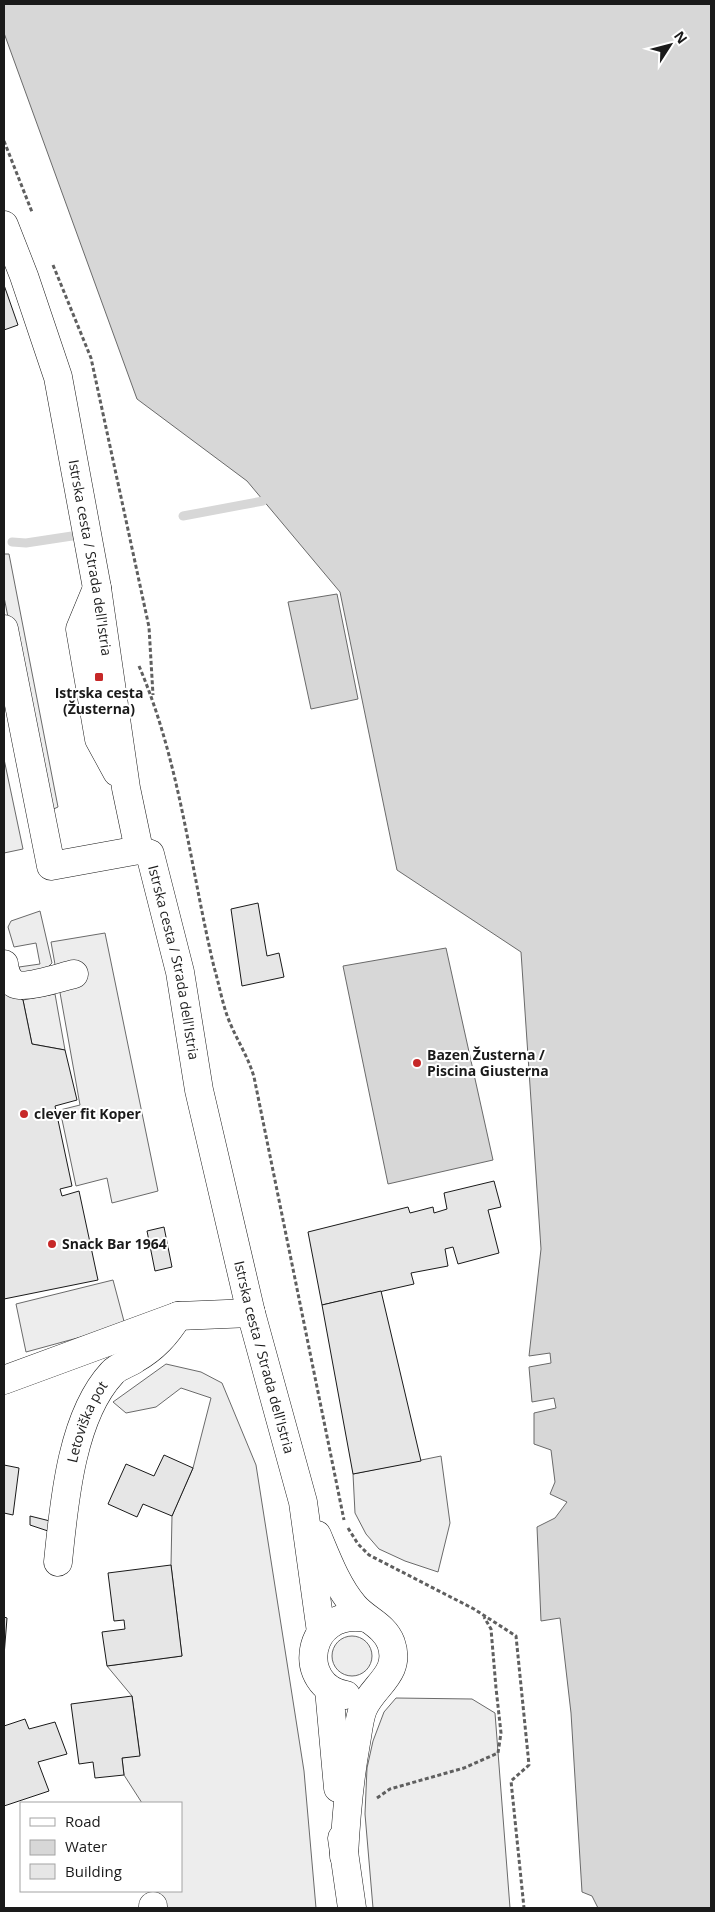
<svg xmlns="http://www.w3.org/2000/svg" width="715" height="1912" viewBox="0 0 715 1912" font-family="'Open Sans',sans-serif">
  <style>
    .built { fill: #ededed; stroke: #6a6a6a }
    .water { fill: #d7d7d7; stroke: #6a6a6a }
    .lines { fill: none; stroke-linecap: round; stroke-linejoin: round }
    .stream { stroke: #d7d7d7; stroke-width: 9 }
    .building { fill: #e6e6e6; stroke: #1a1a1a }
    .minor-casing { stroke: #1a1a1a; stroke-width: 29 }
    .path { stroke: #5f5f5f; stroke-width: 3; stroke-dasharray: 4 2.5; stroke-linecap: butt }
    .minor { stroke: #fff; stroke-width: 28 }
    .poi-dot { fill: #c62828; stroke: #fff; stroke-width: 2 }
    .labels { text-anchor: middle; stroke-width: 4; stroke-linejoin: round; paint-order: stroke }
    .street-label { font-size: 14px; fill: #1a1a1a; stroke: #fff }
    .poi-label { font-size: 14px; font-weight: bold; fill: #1a1a1a; stroke: #fff; text-anchor: start }
  </style>
  <rect width="100%" height="100%" fill="#fff"/>
  <!-- built -->
  <g class="built">
    <path d="M4,554h5l49,253 -11,5 -43,-215z"/>
    <path d="M4,759l19,90 -19,4z"/>
    <path d="M40,911l12,52 -7,7 -23,6 -3,-9 21,-3 -4,-21 -22,4 -6,-20 3,-6z"/>
    <path d="M105,933l53,258 -46,12 -5,-25 -31,8 -16,-76 20,-5 -29,-163z"/>
    <path d="M55,994l10,56 -33,-6 -9,-44z"/>
    <path d="M113,1280l12,45 -99,27 -10,-48z"/>
    <path d="M166,1364l35,8 21,11 34,82 48,306 12,137h-153l-11,-17h29v-88h-39l-18,-28 -2,-17 18,-3 -8,-59 -25,-30 75,-10 -11,-91 1,-49 21,-48 18,-70 -30,-10 -25,19 -30,6 -13,-11z"/>
    <path d="M441,1456l9,67 -12,49 -33,-11 -26,-12 -13,-15 -11,-21 -2,-39z"/>
    <circle cx="352" cy="1656" r="20"/>
    <path d="M396,1698l76,1 23,14 15,195h-137l-8,-94 2,-46 6,-27 11,-29z"/>
  </g>
  <!-- water -->
  <g class="water">
    <path d="M4,4h707v1904h-113l-6,-12 -10,-4 -11,-179 -11,-95 -19,3 -4,-94 18,-9 12,-16 -17,-8 5,-12 -4,-32 -17,-6v-31l22,-5 -2,-10 -22,4 -3,-35 22,-4 -1,-10 -21,3 12,-107 -20,-297 -124,-82 -57,-278 -93,-111 -110,-82 -133,-366z"/>
    <path d="M337,594l21,105 -47,10 -23,-107z"/>
    <path d="M446,948l47,212 -105,24 -45,-218z"/>
  </g>
  <g class="lines">
    <!-- stream -->
    <g class="stream">
      <path d="M183,516l80,-15"/>
      <path d="M12,542l14,1 46,-7"/>
    </g>
  </g>
  <!-- building -->
  <g class="building">
    <path d="M4,285l14,40 -14,5z"/>
    <path d="M258,903l9,53 12,-3 5,24 -42,9 -11,-77z"/>
    <path d="M4,988l19,12 9,44 33,6 12,50 -22,6 17,80 -12,3 2,7 17,-5 19,89 -94,19z"/>
    <path d="M494,1181l7,26 -13,3 11,43 -41,11 -5,-17 -8,2 3,17 -37,7 3,11 -92,21 -14,-73 100,-25 2,6 23,-6 1,6 13,-4 -3,-16z"/>
    <path d="M164,1227l8,40 -17,4 -8,-40z"/>
    <path d="M381,1291l40,170 -68,13 -31,-169z"/>
    <path d="M164,1455l29,13 -21,48 -29,-12 -6,13 -29,-13 18,-40 28,12z"/>
    <path d="M4,1465l15,3 -6,47 -9,-2z"/>
    <path d="M30,1516l20,5 -2,10 -18,-6z"/>
    <path d="M171,1565l11,91 -75,10 -5,-34 23,-3 -1,-9 -10,1 -6,-48z"/>
    <path d="M4,1617l3,1 -3,38z"/>
    <path d="M132,1696l8,60 -18,2 2,17 -29,3 -2,-16 -14,2 -8,-60z"/>
    <path d="M25,1719l4,10 26,-7 12,32 -29,8 11,29 -45,15v-80z"/>
  </g>
  <g class="lines">
    <!-- minor casing -->
    <g class="minor-casing">
      <g id="minor">
        <path id="s1" d="M4,225l20,51 34,101 39,211 29,200 13,62"/>
        <path d="M97,588l-17,41 19,110 18,33"/>
        <path id="s2" d="M4,629l47,237 88,-16 11,4 30,118 19,118 52,223 52,189 18,130"/>
        <path d="M4,964c1,8 3,16 11,20 11,5 46,-7 59,-10"/>
        <path d="M4,1380l174,-64 73,-3"/>
        <path d="M317,1535c10,24 20,51 37,71 12,14 30,19 37,37 11,31 -18,42 -28,66 -4,10 -5,23 -7,34 -7,39 -10,74 -12,113"/>
        <path id="s3" d="M58,1562c6,-58 13,-145 54,-189 6,-7 16,-9 23,-14 19,-11 31,-24 43,-43"/>
        <path d="M329,1689l9,99"/>
        <path d="M346,1695c-50,-8 -42,-87 20,-77"/>
        <path d="M342,1838l10,70"/>
        <path d="M153,1908v-2"/>
      </g>
    </g>
    <!-- path -->
    <g class="path">
      <path d="M4,141l28,71"/>
      <path d="M53,265l38,93 58,269 4,68"/>
      <path d="M139,666c41,96 51,200 75,301 5,17 8,35 14,51 8,21 20,38 26,59l90,443"/>
      <path d="M348,1528l10,16 11,11 105,54 42,27 13,129 -18,16 13,127"/>
      <path d="M377,1798l13,-9 74,-21 34,-15 3,-20 -5,-45 -5,-59 -7,-12"/>
    </g>
    <!-- minor -->
    <use href="#minor" class="minor"/>
  </g>
  <!-- markers -->
  <g class="poi-dot">
    <rect x="94" y="672" width="10" height="10" rx="2.5"/>
    <circle cx="417" cy="1063" r="5"/>
    <circle cx="24" cy="1114" r="5"/>
    <circle cx="52" cy="1244" r="5"/>
  </g>
  <g class="labels">
    <!-- street labels -->
    <g class="street-label">
      <text dy="5" stroke="none"><textPath href="#s1" startOffset="345">Istrska cesta / Strada dell'Istria</textPath></text>
      <text dy="5" stroke="none"><textPath href="#s2" startOffset="454">Istrska cesta / Strada dell'Istria</textPath></text>
      <text dy="5" stroke="none"><textPath href="#s2" startOffset="859">Istrska cesta / Strada dell'Istria</textPath></text>
      <text dy="5" stroke="none"><textPath href="#s3" startOffset="144">Letoviška pot</textPath></text>
    </g>
    <!-- poi labels -->
    <g class="poi-label">
      <text x="99" y="698" text-anchor="middle">Istrska cesta<tspan x="99" dy="16">(Žusterna)</tspan></text>
      <text x="427" y="1060">Bazen Žusterna /<tspan x="427" dy="16">Piscina Giusterna</tspan></text>
      <text x="34" y="1119">clever fit Koper</text>
      <text x="62" y="1249">Snack Bar 1964</text>
    </g>
  </g>
  <!-- border -->
  <rect width="715" height="1912" fill="none" stroke="#1a1a1a" stroke-width="10"/>
  <!-- legend -->
  <rect x="20" y="1802" width="162" height="90" fill="#ffffff" stroke="#a3a3a3"/>
  <rect x="30" y="1818" width="25" height="8" fill="#ffffff" stroke="#a3a3a3"/>
  <text x="65" y="1827" font-size="15" fill="#1a1a1a">Road</text>
  <rect x="30" y="1840" width="25" height="15" fill="#d7d7d7" stroke="#a3a3a3"/>
  <text x="65" y="1852" font-size="15" fill="#1a1a1a">Water</text>
  <rect x="30" y="1864" width="25" height="15" fill="#e6e6e6" stroke="#a3a3a3"/>
  <text x="65" y="1877" font-size="15" fill="#1a1a1a">Building</text>
  <!-- north arrow -->
  <g transform="translate(670 45) rotate(54)" stroke="#ffffff" stroke-width="4" paint-order="stroke">
  <path d="M0-4L9 19L0 12L-9 19Z" fill="#1a1a1a"/>
  <text y="-8" font-size="14" font-weight="bold" text-anchor="middle" fill="#1a1a1a">N</text>
  </g>
</svg>
